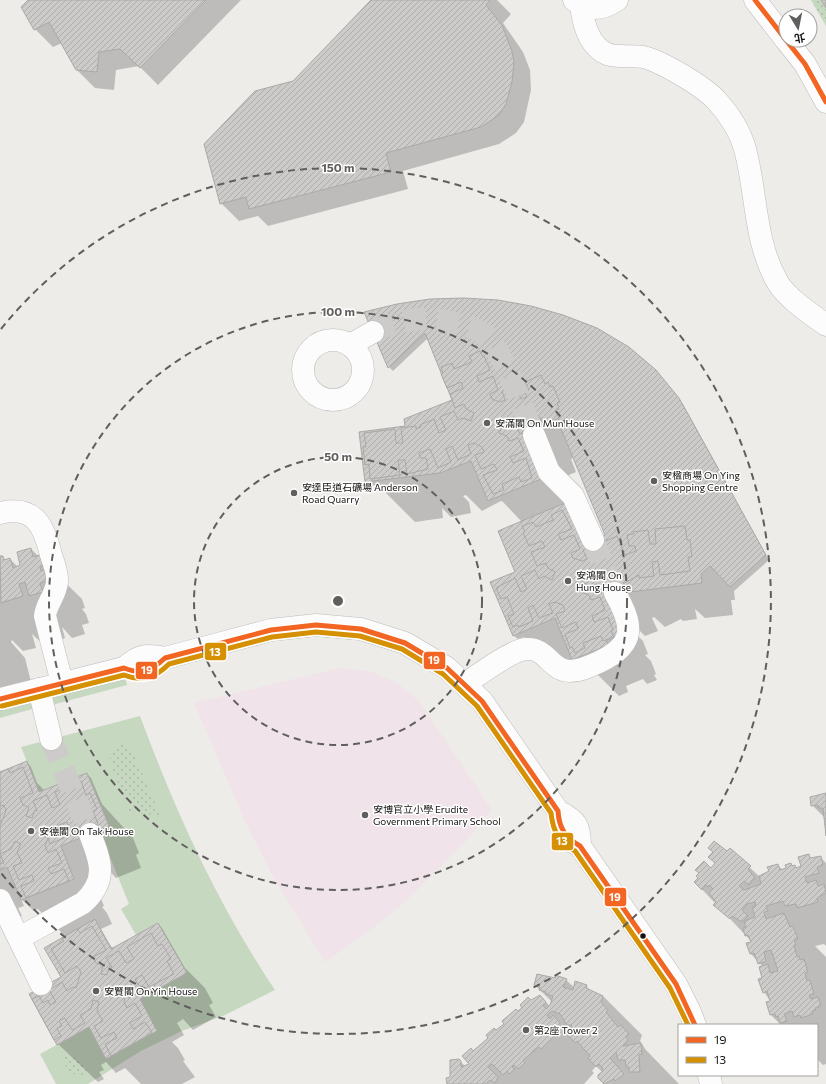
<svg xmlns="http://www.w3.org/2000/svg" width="826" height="1084" viewBox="0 0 826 1084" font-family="Commissioner,'Noto Sans TC',sans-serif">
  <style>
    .education { fill: #f0e3e9 }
    .green { fill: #c7d8c1 }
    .park { fill: url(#park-dots) }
    .shadow { fill: #0003; fill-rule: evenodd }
    .building { fill: url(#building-hatch); stroke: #aba9a8 }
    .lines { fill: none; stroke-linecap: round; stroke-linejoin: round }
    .minor-tunnel { stroke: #cdcbc9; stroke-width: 22; stroke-dasharray: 22 11; stroke-linecap: butt }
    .minor-casing { stroke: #bcbbb9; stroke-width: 23 }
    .minor { stroke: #fcfcfc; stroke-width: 22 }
    .bus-1-casing { stroke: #fff; stroke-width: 8 }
    .bus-2-casing { stroke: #fff; stroke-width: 8 }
    .bus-1 { stroke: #f26522; stroke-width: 5 }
    .bus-2 { stroke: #d59003; stroke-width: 5 }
    .ring { fill: none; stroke: #605f5d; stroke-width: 2; stroke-dasharray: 7 5 }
    .poi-dot { fill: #605f5d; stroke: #fff; stroke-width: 1.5 }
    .bus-dot { fill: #141311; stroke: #fff; stroke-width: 1.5 }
    .labels { text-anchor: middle; stroke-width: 3; stroke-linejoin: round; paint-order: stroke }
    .poi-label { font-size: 10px; fill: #141311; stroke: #fff; text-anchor: start }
    .centre { fill: #605f5d; stroke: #fff; stroke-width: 2 }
    .ring-label { font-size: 12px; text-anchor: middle; font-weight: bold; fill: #605f5d; stroke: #fff; stroke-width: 3; stroke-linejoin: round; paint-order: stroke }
    .line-badge { stroke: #fff; stroke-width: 1.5 }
    .badge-label { font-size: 11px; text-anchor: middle; font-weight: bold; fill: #fff }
  </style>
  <defs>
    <pattern id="park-dots" width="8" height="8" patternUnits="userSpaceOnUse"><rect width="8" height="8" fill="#c7d8c1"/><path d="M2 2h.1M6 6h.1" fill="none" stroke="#aab8a5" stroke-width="1.8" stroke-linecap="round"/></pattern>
    <pattern id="building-hatch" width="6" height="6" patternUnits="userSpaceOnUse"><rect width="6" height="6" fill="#cccbc9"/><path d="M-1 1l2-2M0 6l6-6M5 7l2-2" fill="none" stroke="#aeadac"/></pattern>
  </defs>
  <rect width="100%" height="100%" fill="#eeece9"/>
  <!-- education -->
  <path class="education" d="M340,668l29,3 27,11 23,19 73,109 -27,32 -60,60 -33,27 -47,33 -50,-82 -30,-59 -51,-118z"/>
  <!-- green -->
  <g class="green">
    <path d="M125,678l2,7 -79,21 -2,-8z"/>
    <path d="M34,701l2,7 -36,10v-8z"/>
    <path d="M140,716c36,97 78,189 135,274l-50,25 -43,16 -41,20 -53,33h-32l-16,-30 49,-27 17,32 51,-28 -17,-32 44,-29 -26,-47 -22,12 -15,-26 8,-5 -30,-74 10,-4 -22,-53 -48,19 -18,-45z"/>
  </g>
  <!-- park -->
  <g class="park">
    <path d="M811,0h15v26z"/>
    <path d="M118,744l9,2 6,6 27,63 -30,-2 -21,-53z"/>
    <path d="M67,1051l4,6 10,3 7,13 -10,3 -10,-5 -4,-10z"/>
  </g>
  <!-- shadow -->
  <g class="shadow">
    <path d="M29,0h212l-83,85 -19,-19 -23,4 -2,20 -19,-2 -18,-18 -15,-27 -9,4 -18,-18 -12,-22z"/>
    <path d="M372,0h125l14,14 -8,9 20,29 7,18 1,20 -7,32 -8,11 -17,11 -96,27 5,18 -140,37 -10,-10 -19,5 -18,-18 72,-121z"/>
    <path d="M366,312l294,64 23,28 86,156 -35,31 1,9h-4l2,15 -28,3 -10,-9 2,10 -14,2 -2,-2 -16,8 -11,-10 -2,1 6,13 -13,5 -7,-7 -10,-3 15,15 5,13 -3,1 6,6 5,13 -2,1 3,5 -10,4 -4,-5 -17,7 2,6 -9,4 -35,-35 -27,9 -33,-33 -6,2 -4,-3 6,-3 -1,-1 -3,-59 6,-51 -19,-20 -2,-1 -19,10 -16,-16 -3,1 6,6 2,11 -20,4 -9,-9 1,10 -28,4 -37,-37 -8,1 -4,-4 -6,-49 42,-4 51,-29 -25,-62 -35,33 -4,-4zM574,457l33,78 -15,7 -28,-65 12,-5 -5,-13z"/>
    <path d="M31,549l51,50 3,9 -3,1 4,5 3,9 -7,2 3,9 -13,4 -10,-11 3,11 -21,7 -12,-11 4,14 -13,3 -11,-11 -1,2 14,16 7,28 -32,8v-137h2l4,3 4,-1 8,8 4,-1z"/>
    <path d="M27,762l4,5 6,16 8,8 42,-17 4,4 11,26 31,34 6,15 -3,2 5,13 -25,10 -10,-11 -7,27 5,12 -2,1 5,6 5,11 -11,5 10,17 3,3 44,-25 4,4 23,40 20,20 8,15 -4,2 7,12 -23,13 -10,-11 -6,4 7,12 -12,7 6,6 7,12 -2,1 12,16 -13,7h-41l-16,-16 -9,5 -10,-11 -5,3 3,5 -5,2 5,7 -6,3 -40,-38 8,-107 -28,-28 -4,2 -13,-12 3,7 -6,2 4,8 -6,2 -16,-16v-129z"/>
    <path d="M826,795v31l-1,-8 -13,-13z"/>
    <path d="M730,849l30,28 10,-5 7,-7 6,5 5,-1 3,-5 6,4 5,-1 6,-12 4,4 8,-2 6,6v83l-2,-2 -9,2 11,11v107l-3,1 -6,-6v-34h-36l-10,-10v-13l-7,-10 -1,-25 -12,-13 1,-12 -57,-60 16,-13z"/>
    <path d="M555,979l11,1 9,8 11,-2 6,6 11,4 39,39 -2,6 6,9 33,34h-74l-6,-7 4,-4 -7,-7 -4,5 2,2 -10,11h-136l12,-23 6,6 4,-3 4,-12 57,-51 9,-5 10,10 2,-4 -17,-17z"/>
  </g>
  <!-- building -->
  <g class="building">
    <path d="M28,0h178l-66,68 -20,-19 -21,3 -2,20 -21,-2 -27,-48 -15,8 -13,-23z"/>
    <path d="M371,0h119l-4,5 16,20 10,26 2,11 -2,20 -6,22 -7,11 -18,12 -95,26 5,19 -142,37 -3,-12 -26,7 -16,-60 51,-53 38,-10z"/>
    <path d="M821,0h5v8z"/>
    <path d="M464,298l34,2 33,6 32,9 34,13 32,19 27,23 23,28 87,157 -36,32 -20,-21 -9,8 1,9 -72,9 -2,-4 -20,8 15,37 -17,7 2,5 -36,15 -17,-42 -42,18 -23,-54 25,-10 -17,-41 69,-29 17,42 21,-9 -46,-111 -34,14 16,41 -53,22 -17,-40 -31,12 -75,9 -6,-50 46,-6 -1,-7 48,-19 -27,-67 -37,35 -24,-56 33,-8 33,-5z"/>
    <path d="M480,351l3,6 1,-1 6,14 -13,6 2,6 14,-6 5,14 -8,4 2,5 8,3 5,-2 -3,-9 14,-5 5,13 6,-2 -2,-5 4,-2 -4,-8 16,-7 4,9 3,-2 2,5 3,-1 7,16 -3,1 2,6 -4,1 4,8 -16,7 -3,-8 -4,1 -2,-5 -6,2 5,14 -13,5 -4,-8 -5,2 -8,-3 -4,8 8,3 2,5 9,-3 6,13 -14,6 3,6 13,-5 6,20 -11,4 -2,-5 -17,7 2,6 -11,4 -10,-19 14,-5 -3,-6 -13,5 -6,-14 9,-3 -2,-5 -8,-4 -6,2 3,9 -13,6 -6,-14 -6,3 5,13 -13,6 -8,-19 -11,4 1,5h6l2,11 -21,5 -2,-14h-7l2,15 -30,4 -1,-15 -4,1 -2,-18h3l-2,-14 31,-4 1,14h7l-2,-15 15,-2v3l5,-2 -1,-2 14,-6 5,14 7,-3 -6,-13 14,-6 4,9 5,-2 8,3 3,-8 -8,-4 -2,-5 -9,4 -5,-14 13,-6 -2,-6 -14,6 -6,-14 2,-1 -2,-6 11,-4 2,6 18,-7 -3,-6z"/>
    <path d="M562,510l10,19 -14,5 3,6 13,-5 6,14 -9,4 2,5 9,3 5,-2 -4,-9 14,-5 6,13 6,-2 -6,-14 14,-6 8,19 11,-4 -1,-5h-6l-2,-11 7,-1 -1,-2 15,-2 2,14h6l-1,-15 30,-3 2,14h3l2,17h-4l2,14 -30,4 -2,-14 -6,1 2,14 -15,2v-3l-18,10 -6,-14 -6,3 6,13 -14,6 -4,-9 -5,2 -8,-3 -3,9 8,3 2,5 9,-3 5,13 -13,6 2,6 14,-5 5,13 -2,1 3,6 -11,4 -2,-5 -18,7 2,5 -10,5 -3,-6 -2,1 -5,-14 13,-5 -2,-7 -14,6 -6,-14 9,-3 -2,-6 -8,-3 -6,2 4,9 -14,5 -6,-13 -5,3 5,13 -14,6 -1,-2 -5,2 -5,-11 6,-2 -7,-17 -6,2 -5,-11 19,-10 6,14 6,-3 -6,-13 14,-6 4,9 5,-3 8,4 3,-8 -7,-4 -2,-5 -9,3 -6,-14 14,-5 -3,-6 -13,5 -6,-13 2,-1 -3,-6 11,-4 3,5 17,-7 -2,-5z"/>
    <path d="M31,548l2,9 7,-2 3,11 -3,1 1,4 3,-1 3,11 -7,2 3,9 -14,4 -4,-14 -6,2 4,12 -22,7 -1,-47h3l1,4 6,-2 3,10 7,-3 -3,-13z"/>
    <path d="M27,761l12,31 48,-19 22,53 -48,20 13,33 -53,21 -14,-33 -7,3v-98z"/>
    <path d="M23,767l10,26 -13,5 3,7 6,2 -3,9 6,2 3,-8 2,1 -4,-10 14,-6 5,13 8,-3 -5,-13 26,-11 5,14 4,-2 7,16 -4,2 5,13 -26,11 -5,-13 -8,3 5,13 -14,6 -2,-6 -3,8 3,7 8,-4 6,14 -14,5 3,6 13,-5 5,12 -43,17 -5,-12 13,-5 -2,-6 -13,5 -6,-14 9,-3 -5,-11 4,-8 -6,-3 -4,8 -11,5 4,9 -4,1v-38l6,-15 -2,-6 -4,1v-34l8,-3 2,4z"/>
    <path d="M826,793v43l-3,-28h-5v-3l-7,1 -1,-9z"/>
    <path d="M714,841l13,10 3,-3 21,18 -3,3 7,9 -6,7 -5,-4 -5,5 5,4 17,-6 -2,-8 10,-5 -2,-4 11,-3 2,6 6,-2 -1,-3 6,-2 1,3 3,-1 1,3 5,-2 -3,-9 11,-3 1,4 11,-2 2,9 -6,2 2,6 -14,4 2,6 9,-3 2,6 6,-2 2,9 -9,5 1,4 -21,6 -1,-4 -11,2 -2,-5 -17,5 2,5 -4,1 2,7 18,-6 6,14 3,-1 5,13 -4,1 2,5h-2l3,12 2,-1 1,4 4,-1 4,13 -3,1 2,8 3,-1 4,14 -5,1 2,4 7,-2 3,9 -6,2 1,2 -4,1 1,3 -12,4 -1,-3 -6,2 -2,-6 -8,3 3,7 -7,2 -2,-7 -2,1 -1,-3 -5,1 -4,-13 4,-1 -3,-10 -4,2 -5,-14 4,-1 -3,-11 9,-3 2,9 8,-2 -7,-21 -7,2 2,9 -8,3 -4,-11 -4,1 -4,-11 5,-1 -3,-7 -3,1 -2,-8 3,-1 -2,-6 11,-4 -3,-10 4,-1 -1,-4 -8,2 -5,6 6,6 -6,6 -10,-6 -2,3 -17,-14 3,-3 -7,-9 4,-4 -4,-4 -1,2 -2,-2 -4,5 -8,-8 4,-4 -2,-2 3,-3 -4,-3 9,-9 7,7 4,-5 -7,-6 5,-5 -5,-4z"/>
    <path d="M95,919l16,30 47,-26 29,50 -47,26 17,32 -51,28 -17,-32 -32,18 -28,-51 32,-17 -17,-29z"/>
    <path d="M92,926l14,24 -13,7 3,6 7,2 -2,9 6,1 2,-8h3l-6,-9 13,-7 7,12 8,-4 -7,-12 24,-14 7,13 4,-2 9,15 -4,2 7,13 -25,13 -7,-12 -7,4 7,12 -13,7 -3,-5 -2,9 3,6 8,-5 7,13 -12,7 3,6 12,-7 7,11 -41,23 -6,-12 12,-6 -3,-6 -13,6 -7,-12 9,-5 -6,-10 2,-9 -6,-2 -2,9 -11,6 5,8 -13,7 -7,-12 -6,3 3,5 -5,2 4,8 -7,4 -22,-41 7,-3 4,7 5,-3 2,5 6,-3 -7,-12 13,-8 5,9 6,-4 3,1 5,-16 -4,-6 -12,7 -14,-24 13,-8 -2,-3 15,-9 3,4z"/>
    <path d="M537,974l18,4v-3l12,4 -4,8 10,3 2,-9 12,4 -1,3 17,8 -2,6 7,8 -2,2 12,15 3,-2 8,9 -3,3 2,3 -5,6 18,-3 1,11 -3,1 1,17h-11v-5h-3l-1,-7h-7l-2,-8 -6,6 14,16 -9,7 -1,-2 -10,5 -6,-6v-3l5,-4 -1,-4 -3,-3 -3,3 -8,-9 2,-2 -13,-15 -2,2 -8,-9 6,-5 -2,-4h-4l-7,-11 -8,-3 -5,4 3,4 3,-4 7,8 -7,8 3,3 -15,15 -2,-2 -16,13 2,3 -7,6 -4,-4 -2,2 3,2 -6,5 -2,-3 -4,4 -11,-11 -4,3 10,10 -3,6 -5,-3 -5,4h-38l-1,-6 4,-1v-17l9,-1 2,2v6l8,-3 -7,-8 9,-8 2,3 15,-13 -2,-3 8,-7 2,2 8,-6 -2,-3 14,-12 2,2 4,-3 -2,-3 8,-8 3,3 9,-5 6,7 -3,3 3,4 4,-4 3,-9 -7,-2v-2l-7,-2 1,-3 -6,-2z"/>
  </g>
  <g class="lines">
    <!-- minor-tunnel -->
    <g class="minor-tunnel">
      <path d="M373,332c21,-11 47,-16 71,-11 14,3 29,4 40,13 19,15 39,76 50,101"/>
      <path d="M593,540l22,53"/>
      <path d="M51,739l39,95"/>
    </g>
    <!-- minor casing -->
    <g class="minor-casing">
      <g id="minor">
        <path d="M574,0c14,11 28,10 43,0"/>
        <path d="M755,0l31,40"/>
        <path d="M581,5c2,18 8,41 26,49 10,4 25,1 36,3 18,4 60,29 73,43 12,13 24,31 29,49 12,45 9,93 33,134 10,16 33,31 48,42"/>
        <path d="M786,40l19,24 21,38"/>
        <circle cx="333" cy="370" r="30"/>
        <path d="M350,345l23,-13"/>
        <path d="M534,435l15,37 24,24 20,44"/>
        <path d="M0,513c35,-8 44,13 51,42 3,8 7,19 6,27 -1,13 -11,22 -12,34l17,67"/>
        <path d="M465,684c13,-9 47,-34 61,-35 20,-2 25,22 44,22 11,0 20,-5 29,-9 38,-18 34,-37 16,-69"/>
        <path d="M39,689l12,50"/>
        <path d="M0,699l124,-31c15,-13 21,-14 41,-10l106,-28 45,-5 45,4 44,14 42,25 35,33 76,110c18,9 22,15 22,35"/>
        <path d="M568,840l12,6 96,138 14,28 5,13"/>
        <path d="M0,900l41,84"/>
        <path d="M19,938l64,-35c25,-23 18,-41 7,-69"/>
        <path d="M709,1075l2,9"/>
      </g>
    </g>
    <!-- minor -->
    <use href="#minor" class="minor"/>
    <!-- bus-1 casing -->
    <g class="bus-1-casing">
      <g id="bus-1">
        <path d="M755,0l31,40"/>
        <path d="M786,40l19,24 21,38"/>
        <path d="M0,699l124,-31c18,7 27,3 41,-10l106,-28 45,-5 45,4 44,14 42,25 35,33 76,110c1,17 7,26 22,35l96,138 19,41"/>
      </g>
    </g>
    <!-- bus-2 casing -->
    <g class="bus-2-casing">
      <path id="bus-2" d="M2,706l122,-31c18,7 31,3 45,-11l103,-27 44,-5 44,4 42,13 41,25 34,32 74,107c2,19 8,29 24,38l95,137 18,37"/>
    </g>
    <!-- bus-1 -->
    <use href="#bus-1" class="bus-1"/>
    <!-- bus-2 -->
    <use href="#bus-2" class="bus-2"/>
  </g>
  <!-- distance rings -->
  <g class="ring">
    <circle cx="338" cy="601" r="144"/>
    <circle cx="338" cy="601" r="289"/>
    <path d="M1 329A433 433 0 1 1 1 873"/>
  </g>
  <!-- markers -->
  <g class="poi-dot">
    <circle cx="487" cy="423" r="4"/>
    <circle cx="654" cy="481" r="4"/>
    <circle cx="294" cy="493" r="4"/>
    <circle cx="568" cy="581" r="4"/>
    <circle cx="365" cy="815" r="4"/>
    <circle cx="31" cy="831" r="4"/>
    <circle cx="96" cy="991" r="4"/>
    <circle cx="526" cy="1030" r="4"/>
  </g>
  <circle class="bus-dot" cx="643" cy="936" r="3.5"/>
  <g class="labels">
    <!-- poi labels -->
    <g class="poi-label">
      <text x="495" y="427">安滿閣 On Mun House</text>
      <text x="662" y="479">安楹商場 On Ying<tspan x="662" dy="12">Shopping Centre</tspan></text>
      <text x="302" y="491">安達臣道石礦場 Anderson<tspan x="302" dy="12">Road Quarry</tspan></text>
      <text x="576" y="579">安鴻閣 On<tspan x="576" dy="12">Hung House</tspan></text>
      <text x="373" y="813">安博官立小學 Erudite<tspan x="373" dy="12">Government Primary School</tspan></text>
      <text x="39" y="835">安德閣 On Tak House</text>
      <text x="104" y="995">安賢閣 On Yin House</text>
      <text x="534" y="1034">第2座 Tower 2</text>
    </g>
  </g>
  <circle cx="338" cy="601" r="6" class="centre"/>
  <g class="ring-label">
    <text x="338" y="172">150 m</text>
    <text x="338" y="316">100 m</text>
    <text x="338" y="461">50 m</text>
  </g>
  <g class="line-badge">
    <rect x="204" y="642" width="23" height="19" rx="4" fill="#d59003"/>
    <rect x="423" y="651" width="23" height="19" rx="4" fill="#f26522"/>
    <rect x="135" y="661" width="23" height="19" rx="4" fill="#f26522"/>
    <rect x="551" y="832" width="23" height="19" rx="4" fill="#d59003"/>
    <rect x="604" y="887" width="23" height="20" rx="4" fill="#f26522"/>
  </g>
  <g class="badge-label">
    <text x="215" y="656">13</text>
    <text x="434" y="664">19</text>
    <text x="147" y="674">19</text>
    <text x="562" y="845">13</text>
    <text x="615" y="901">19</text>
  </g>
  <!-- legend -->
  <rect x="678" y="1024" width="140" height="52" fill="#ffffff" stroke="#a1a1a0"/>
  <rect x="686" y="1037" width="20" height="6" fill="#f26522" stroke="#a1a1a0"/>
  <text x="714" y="1044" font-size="12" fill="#141311">19</text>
  <rect x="686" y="1057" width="20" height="6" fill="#d59003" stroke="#a1a1a0"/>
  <text x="714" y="1064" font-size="12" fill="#141311">13</text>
  <!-- north arrow -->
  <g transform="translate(798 28) rotate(170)"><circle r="19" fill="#ffffff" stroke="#a1a1a0"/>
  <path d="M0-3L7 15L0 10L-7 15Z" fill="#605f5d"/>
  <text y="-6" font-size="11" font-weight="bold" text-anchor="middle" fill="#141311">北</text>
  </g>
</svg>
